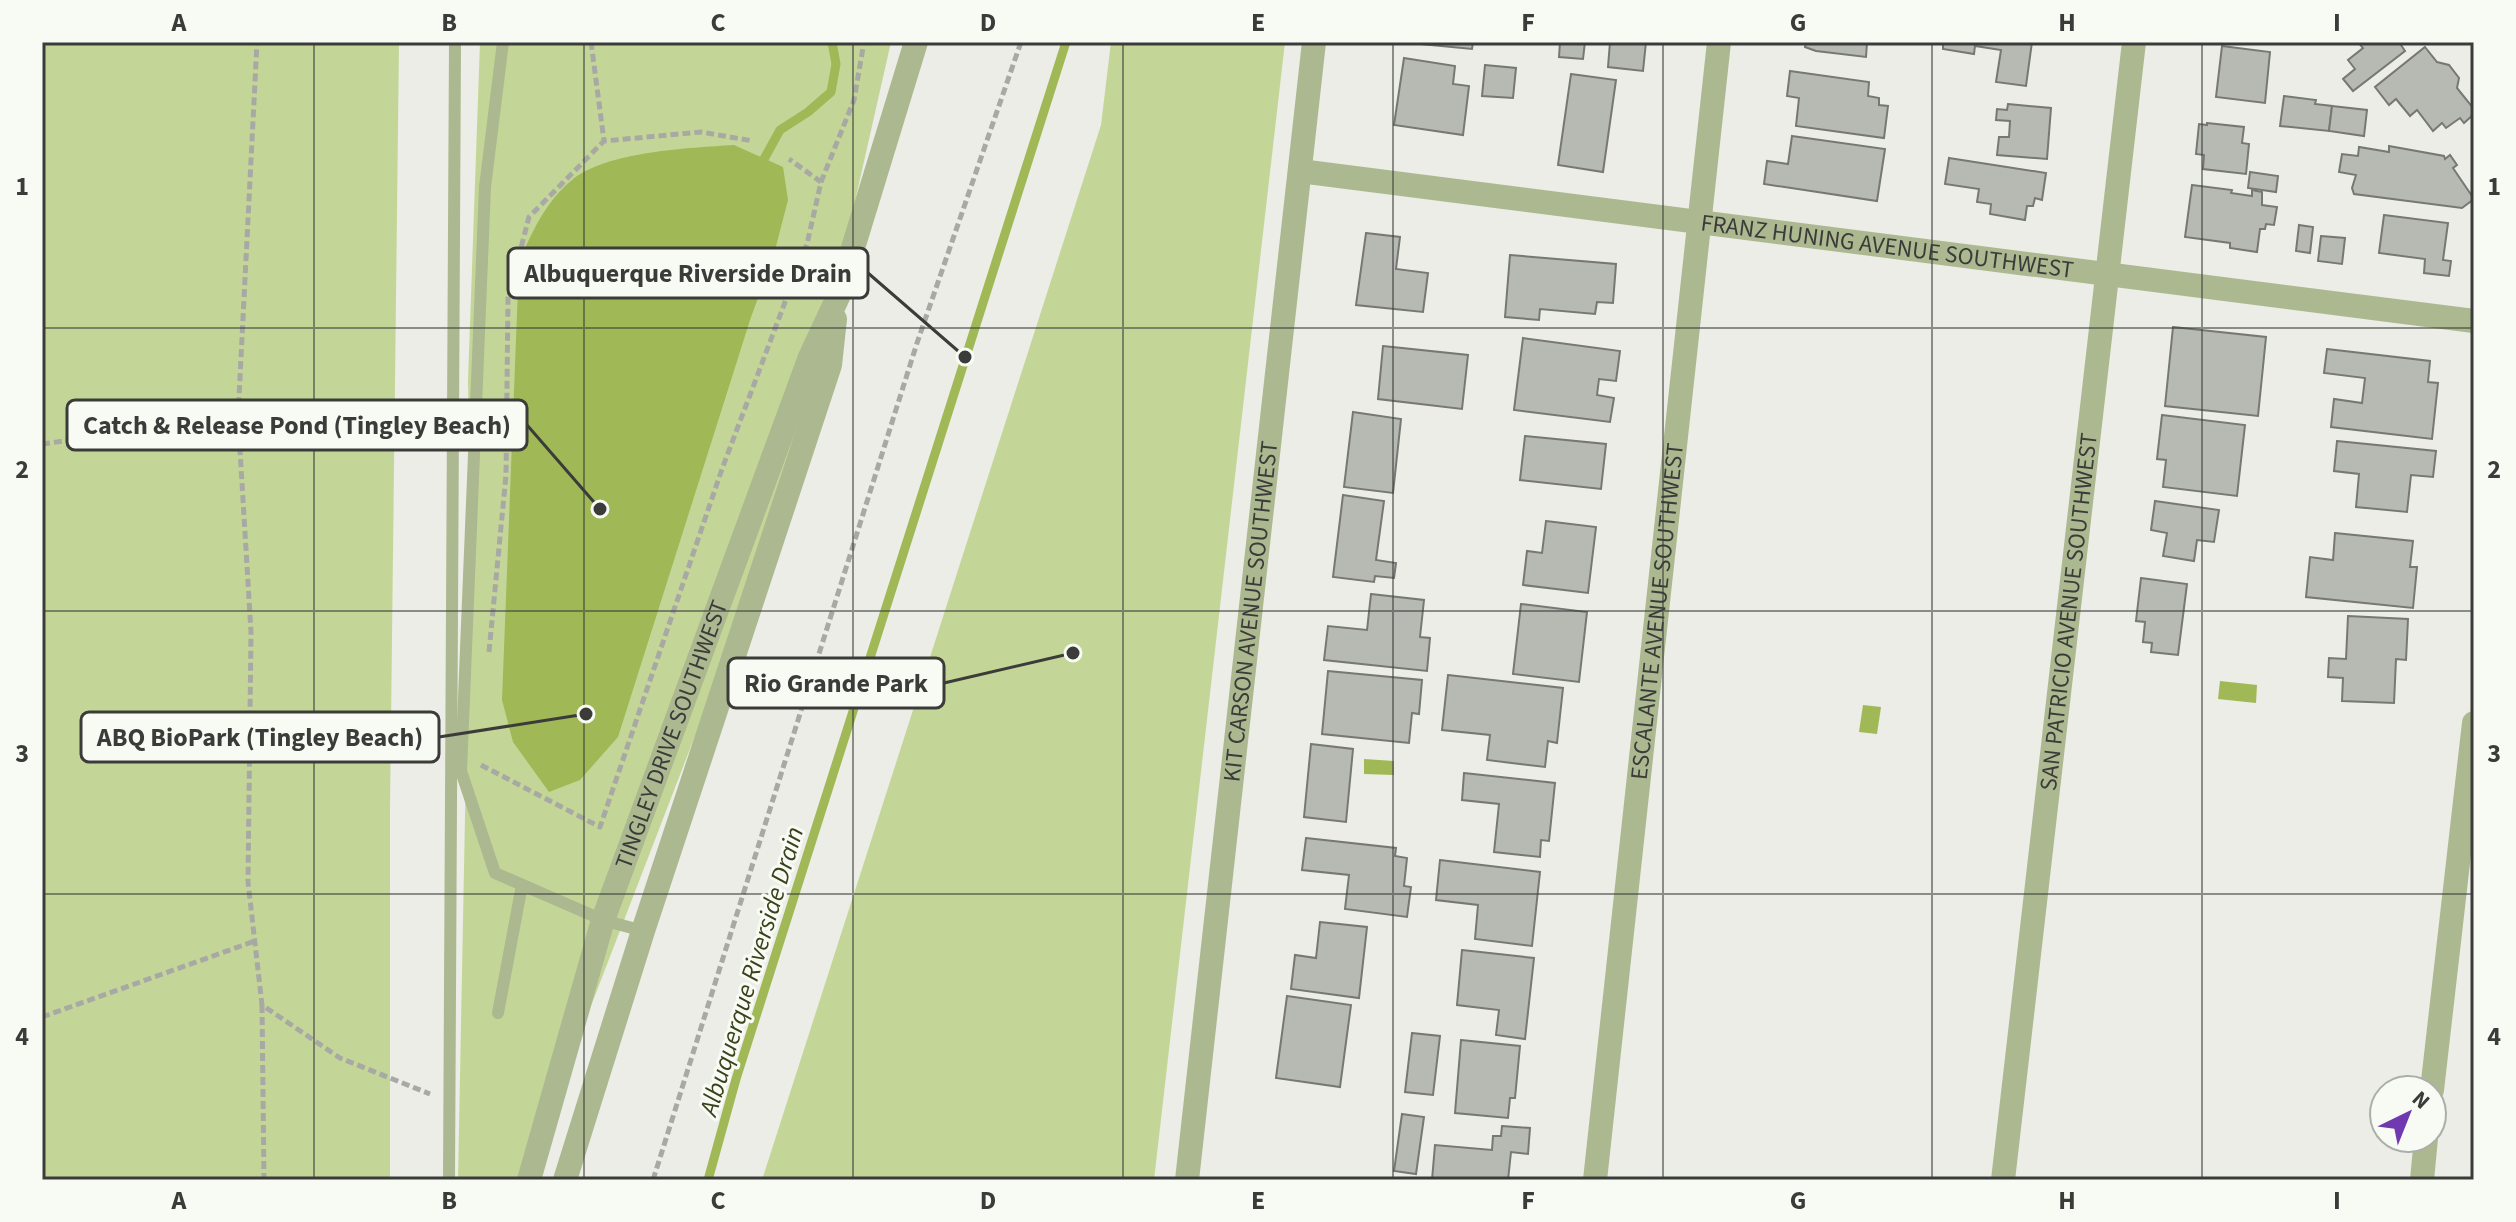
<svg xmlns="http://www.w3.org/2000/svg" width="2516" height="1222" viewBox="0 0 2516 1222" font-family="'Source Sans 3',sans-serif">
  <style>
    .green { fill: #c4d697 }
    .water { fill: #a0b856 }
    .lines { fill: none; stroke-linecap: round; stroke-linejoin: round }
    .stream { stroke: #a0b856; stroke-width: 9 }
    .building { fill: #b7b9b3; stroke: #777873; stroke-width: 2 }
    .path { stroke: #a8a9a4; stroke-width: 5; stroke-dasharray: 8 4; stroke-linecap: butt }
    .service { stroke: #acb88f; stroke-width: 12 }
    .minor { stroke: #acb88f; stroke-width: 24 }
    .tertiary { stroke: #acb88f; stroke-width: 24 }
    .grid { fill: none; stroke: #3b3c3a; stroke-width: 2; stroke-opacity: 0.55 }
    .labels { text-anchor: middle; stroke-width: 6; stroke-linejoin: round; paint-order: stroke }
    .street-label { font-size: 24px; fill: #3b3c3a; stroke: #f8faf4 }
    .water-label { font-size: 26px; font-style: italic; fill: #39421a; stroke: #f8faf4 }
    .leader { fill: none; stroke: #3b3c3a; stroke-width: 3 }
    .callout-dot { fill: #3b3c3a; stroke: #f8faf4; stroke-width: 3 }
    .callout { fill: #f8faf4; stroke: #3b3c3a; stroke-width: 3 }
    .callout-label { font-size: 26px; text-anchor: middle; font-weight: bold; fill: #3b3c3a }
    .neatline { fill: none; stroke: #3b3c3a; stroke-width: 3 }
    .grid-label { font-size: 26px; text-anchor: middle; font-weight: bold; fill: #3b3c3a }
  </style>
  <rect width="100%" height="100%" fill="#ebede6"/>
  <!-- green -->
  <g class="green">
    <path d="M42,42h357l-9,766v372h-348z"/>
    <path d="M480,42h411l-101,447 -266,691h-66l13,-675 -3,-124z"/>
    <path d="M1111,42h174l-131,1138h-392l339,-1055z"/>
  </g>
  <!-- water -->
  <g class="water">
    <path d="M734,145l49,22 5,33 -15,58 -22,59 -133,420 -38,43 -31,12 -36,-50 -11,-42 17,-438c13,-30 27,-61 53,-82 35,-29 118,-32 162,-35z"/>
    <path d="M2220,681l37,4 -1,18 -38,-4z"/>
    <path d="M1863,705l18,2 -4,27 -18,-2z"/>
    <path d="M1364,759l30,2v14l-30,-1z"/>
  </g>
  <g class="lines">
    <!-- stream -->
    <g class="stream">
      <path d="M764,159l16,-29 28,-18 23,-20 5,-28 -4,-22"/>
      <path d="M708,1180l28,-101 330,-1037"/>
    </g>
  </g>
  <!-- building -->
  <g class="building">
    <path d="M1399,42h74l-1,7z"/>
    <path d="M1560,42h25l-2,17 -24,-2z"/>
    <path d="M1610,42h36l-3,29 -35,-4z"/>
    <path d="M1806,42l61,1 -1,14 -50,-6 -11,-4z"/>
    <path d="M1943,42h89l-6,44 -30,-4 5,-32 -26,-4 -1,8 -31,-5z"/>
    <path d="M2358,42h41l6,9 -52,40 -10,-12 12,-10 -7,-9 15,-12z"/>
    <path d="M2222,46l48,6 -5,51 -49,-6z"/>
    <path d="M2425,47l12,15 12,3 10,13 -2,10 17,21v5l-10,9 -4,-5 -14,10 -4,-5 -9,8 -16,-21 -7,6 -14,-17 -7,6 -14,-18z"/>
    <path d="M1404,58l51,8 -2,18 16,2 -6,49 -69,-10z"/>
    <path d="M1485,65l31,3 -3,30 -31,-2z"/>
    <path d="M1790,71l79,11 -1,14 11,2v7l9,1 -4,32 -88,-12 3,-28 -12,-2z"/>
    <path d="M1571,74l45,6 -13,92 -45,-7z"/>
    <path d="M2284,96l32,4 -1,4 17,2 -3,25 -49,-5z"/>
    <path d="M2008,104l43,4 -4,51 -50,-4 2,-18h10l1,-16 -14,-1 1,-11 10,1z"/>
    <path d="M2332,106l35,4 -3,26 -35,-5z"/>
    <path d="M2207,123l37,4 -2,16 7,1 -3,30 -43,-5 1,-14 -8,-1 3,-30 8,1z"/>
    <path d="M1792,136l93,13 -8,52 -113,-17 3,-23 21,3z"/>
    <path d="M2389,146l55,10 1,3 5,-4 7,10 -4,3 21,31 -12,9 -108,-14 -2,-6 4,-13 -17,-3 3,-18 16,2 1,-9 30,5z"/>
    <path d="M1949,158l97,15 -4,27 -7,-2 -2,8h-6l-2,14 -35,-6 1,-10 -14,-2 2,-13 -34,-5z"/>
    <path d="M2250,172l28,4 -2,16 -28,-4z"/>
    <path d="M2192,185l40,5 -1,3 21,3v-6l10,2v13l15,2 -3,18 -8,-1 -1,5h-5l-3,23 -27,-4v-5l-45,-6z"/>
    <path d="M2384,215l64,8 -5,37 8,1 -2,15 -25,-3 1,-14 -46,-6z"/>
    <path d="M2299,225l14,2 -3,26 -14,-2z"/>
    <path d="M1366,233l34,4 -4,32 32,4 -5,39 -67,-7z"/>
    <path d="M2321,236l24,2 -3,26 -24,-3z"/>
    <path d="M1510,255l106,9 -3,39 -16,-1 -2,12 -55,-5 -1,11 -34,-3z"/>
    <path d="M2173,327l93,10 -8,79 -93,-10z"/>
    <path d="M1523,338l97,13 -4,30 -17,-2 -2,16 17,3 -4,24 -96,-12z"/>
    <path d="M1383,346l85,9 -6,54 -84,-10z"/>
    <path d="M2327,349l103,12 -2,21 10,1 -6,56 -101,-12 3,-28 28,4 3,-25 -41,-5z"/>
    <path d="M1353,412l48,7 -8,74 -49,-6z"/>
    <path d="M2162,415l83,10 -8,71 -74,-9 3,-27 -9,-1z"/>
    <path d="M1525,436l81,8 -5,45 -81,-9z"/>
    <path d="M2337,441l99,10 -3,26 -22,-2 -4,37 -51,-5 3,-33 -25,-3z"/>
    <path d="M1343,495l41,6 -8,59 20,3 -2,15 -19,-2 -1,6 -41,-5z"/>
    <path d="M2155,501l64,9 -5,32 -17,-2 -3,21 -31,-5 4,-23 -16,-3z"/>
    <path d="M1546,521l50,6 -8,66 -65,-8 4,-34 15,2z"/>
    <path d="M2335,533l78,8 -3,26h7l-4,41 -107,-11 4,-40 23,3z"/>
    <path d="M2141,578l46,6 -9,71 -27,-3 1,-9 -9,-1 2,-20 -9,-1z"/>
    <path d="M1371,594l53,6 -4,37 10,1 -3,33 -103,-11 4,-34 39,4z"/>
    <path d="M1521,604l66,8 -8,70 -66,-8z"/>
    <path d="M2348,616l60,3 -2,41 -10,-1 -2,44 -52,-2 1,-23 -15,-1 1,-19 17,1z"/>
    <path d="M1328,671l94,9 -3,34 -7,-1 -3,30 -87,-9z"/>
    <path d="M1448,675l115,13 -6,55 -9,-2 -3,26 -58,-7 3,-25 -48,-5z"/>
    <path d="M1311,744l42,5 -7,73 -42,-5z"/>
    <path d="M1464,773l91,10 -6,58 -8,-1 -1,17 -46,-5 5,-48 -37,-4z"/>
    <path d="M1306,838l90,10 -1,8 12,2 -3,28 7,1 -4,30 -62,-8 4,-34 -47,-5z"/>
    <path d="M1440,860l100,12 -8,74 -57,-7 3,-34 -42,-5z"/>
    <path d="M1320,922l47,5 -8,71 -68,-9 4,-34 21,3z"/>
    <path d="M1462,950l72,8 -9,81 -29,-4 3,-25 -42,-5z"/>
    <path d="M1287,996l64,9 -11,82 -64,-9z"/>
    <path d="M1412,1033l28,3 -7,59 -28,-3z"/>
    <path d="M1461,1040l59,6 -5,52h-5l-2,20 -53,-5z"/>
    <path d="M1402,1114l22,3 -8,57 -22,-3z"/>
    <path d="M1502,1126l28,2 -2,26 -17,-2 -3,28h-76l3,-35 57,5 1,-14h8z"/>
  </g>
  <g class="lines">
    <!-- path -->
    <g class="path">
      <path d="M591,42l13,99"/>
      <path d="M821,182l33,-82 10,-58"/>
      <path d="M238,417l19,-375"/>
      <path d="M42,444l196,-27 13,215 -3,250 14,123 78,53 90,36"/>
      <path d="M42,603v22"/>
      <path d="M489,652l17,-177 2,-177 21,-81 75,-76 97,-9 52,9"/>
      <path d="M481,765l119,62 122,-358 85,-225 14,-62 -32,-23"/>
      <path d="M262,1005l2,175"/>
      <path d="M42,1017l213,-76"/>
      <path d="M653,1180l264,-837 104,-301"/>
    </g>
    <!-- service -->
    <g class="service">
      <path d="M503,42l-18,145 -24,584 34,102 108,47 40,11"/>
      <path d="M498,1013l24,-128"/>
      <path d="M449,1180l6,-1138"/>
    </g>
    <!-- minor -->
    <g class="minor">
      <path id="s1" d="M1300,171l1174,150"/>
      <path d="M2432,1090l42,-367"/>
      <path id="s2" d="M1595,1180l124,-1138"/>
      <path id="s3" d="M2003,1180l131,-1138"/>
      <path d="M2422,1180l4,-42"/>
    </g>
    <!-- tertiary -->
    <g class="tertiary">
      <path id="s4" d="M529,1180l74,-260 207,-563 28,-60 78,-255"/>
      <path d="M565,1180l78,-249 187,-566 5,-46"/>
      <path id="s5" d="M1187,1180l127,-1138"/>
    </g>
  </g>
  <!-- grid -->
  <path class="grid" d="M314,42v1138M584,42v1138M853,42v1138M1123,42v1138M1393,42v1138M1663,42v1138M1932,42v1138M2202,42v1138M42,328h2432M42,611h2432M42,894h2432"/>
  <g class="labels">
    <!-- street labels -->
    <g class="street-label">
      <text dy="8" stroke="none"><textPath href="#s1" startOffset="592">FRANZ HUNING AVENUE SOUTHWEST</textPath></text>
      <text dy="8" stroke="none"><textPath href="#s5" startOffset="572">KIT CARSON AVENUE SOUTHWEST</textPath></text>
      <text dy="8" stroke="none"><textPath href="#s2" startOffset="572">ESCALANTE AVENUE SOUTHWEST</textPath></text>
      <text dy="8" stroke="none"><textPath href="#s3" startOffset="572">SAN PATRICIO AVENUE SOUTHWEST</textPath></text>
      <text dy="8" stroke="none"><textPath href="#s4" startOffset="468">TINGLEY DRIVE SOUTHWEST</textPath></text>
    </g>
    <!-- water labels -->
    <g class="water-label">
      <text transform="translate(751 971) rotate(-73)" y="9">Albuquerque Riverside Drain</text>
    </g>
  </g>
  <!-- callouts -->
  <path class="leader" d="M965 357L868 273M600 509L527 425M1073 653L944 683M586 714L439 737"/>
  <g class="callout-dot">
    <circle cx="965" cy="357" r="8"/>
    <circle cx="600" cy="509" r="8"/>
    <circle cx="1073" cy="653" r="8"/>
    <circle cx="586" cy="714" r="8"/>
  </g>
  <g class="callout">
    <rect x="508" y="248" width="360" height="50" rx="8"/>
    <rect x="67" y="400" width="460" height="50" rx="8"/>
    <rect x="728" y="658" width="216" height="50" rx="8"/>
    <rect x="81" y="712" width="358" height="50" rx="8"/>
  </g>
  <g class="callout-label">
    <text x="688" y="282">Albuquerque Riverside Drain</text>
    <text x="297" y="434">Catch &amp; Release Pond (Tingley Beach)</text>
    <text x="836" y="692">Rio Grande Park</text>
    <text x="260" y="746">ABQ BioPark (Tingley Beach)</text>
  </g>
  <!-- border -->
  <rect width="2516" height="1222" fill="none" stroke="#f8faf4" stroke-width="88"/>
  <!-- north arrow -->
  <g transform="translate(2408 1114) rotate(43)"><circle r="38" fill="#f8faf4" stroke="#acaeaa" stroke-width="2"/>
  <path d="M0-6L14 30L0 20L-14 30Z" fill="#7039b0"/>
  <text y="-12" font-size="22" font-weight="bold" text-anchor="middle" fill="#3b3c3a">N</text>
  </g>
  <rect x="44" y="44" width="2428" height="1134" class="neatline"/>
  <g class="grid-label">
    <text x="179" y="31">A</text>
    <text x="449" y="31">B</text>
    <text x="718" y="31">C</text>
    <text x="988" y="31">D</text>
    <text x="1258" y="31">E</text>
    <text x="1528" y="31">F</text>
    <text x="1798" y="31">G</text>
    <text x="2067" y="31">H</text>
    <text x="2337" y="31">I</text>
    <text x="22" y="195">1</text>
    <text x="2494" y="195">1</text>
    <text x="22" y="478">2</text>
    <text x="2494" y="478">2</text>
    <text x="22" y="762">3</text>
    <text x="2494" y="762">3</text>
    <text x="22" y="1045">4</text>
    <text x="2494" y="1045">4</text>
    <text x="179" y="1209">A</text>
    <text x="449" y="1209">B</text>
    <text x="718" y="1209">C</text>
    <text x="988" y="1209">D</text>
    <text x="1258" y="1209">E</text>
    <text x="1528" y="1209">F</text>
    <text x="1798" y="1209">G</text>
    <text x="2067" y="1209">H</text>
    <text x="2337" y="1209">I</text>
  </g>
</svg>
